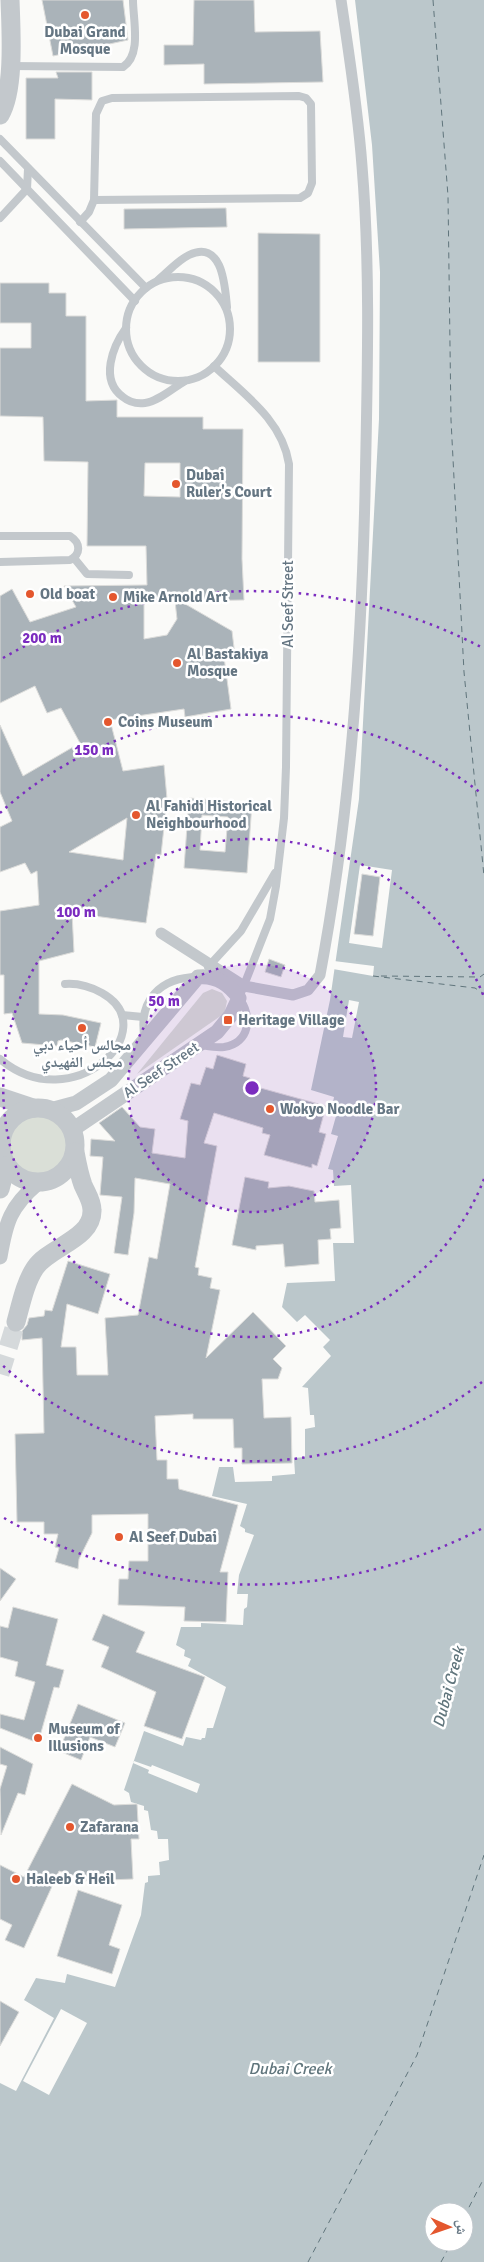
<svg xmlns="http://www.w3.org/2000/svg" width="484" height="2262" viewBox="0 0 484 2262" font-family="Signika,'Noto Naskh Arabic',sans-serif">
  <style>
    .green { fill: #dadfd7 }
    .water { fill: #bbc7cb; fill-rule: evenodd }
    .pier { fill: #fafaf8 }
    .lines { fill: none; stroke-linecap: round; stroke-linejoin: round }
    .ferry { stroke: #60757c; stroke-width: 1; stroke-dasharray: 6 5; stroke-linecap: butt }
    .building { fill: #aab3b9; stroke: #dcdcda; fill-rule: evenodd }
    .tertiary-tunnel { stroke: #d5d9db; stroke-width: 19; stroke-dasharray: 19 9; stroke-linecap: butt }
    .service { stroke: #c3c8cc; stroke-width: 8 }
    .pedestrian { stroke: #c3c8cc; stroke-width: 11 }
    .minor { stroke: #c3c8cc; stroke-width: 15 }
    .tertiary { stroke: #c3c8cc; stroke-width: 19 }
    .ring { fill: none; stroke: #7b2cbf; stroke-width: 2.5; stroke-dasharray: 2.5 5 }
    .poi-dot { fill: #e4572e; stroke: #fff; stroke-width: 2 }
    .labels { text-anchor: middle; stroke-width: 5; stroke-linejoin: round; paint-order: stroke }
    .poi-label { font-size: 15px; font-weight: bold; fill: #657683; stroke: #fff; text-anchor: start }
    .street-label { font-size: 15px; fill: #657683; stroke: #fff }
    .water-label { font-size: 16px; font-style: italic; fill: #60757c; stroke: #fff }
    .centre { fill: #7b2cbf; stroke: #fff; stroke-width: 2.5 }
    .ring-label { font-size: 15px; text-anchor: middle; font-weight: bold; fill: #7b2cbf; stroke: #fff; stroke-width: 5; stroke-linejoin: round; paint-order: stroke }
  </style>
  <rect width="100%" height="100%" fill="#fafaf8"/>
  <!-- green -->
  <g class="green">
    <path d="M212,989l10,4 5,8 -2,10 -3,4 -85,59 66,-81z"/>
    <circle cx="38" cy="1145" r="32"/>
  </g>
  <!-- water -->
  <path class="water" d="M355,0h129v2262h-484v-179l16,8 38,-73 -30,-18 12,-22 29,5 2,-9 48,13 26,-72 4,-32 3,-1v-6l12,-1 -1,-13 10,-2 -1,-21h-10l-1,-8 -6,-1 -3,-19 -4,-1v-4l-13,-4 -2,-9 -5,-3 20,-59 39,15 3,-9 15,3 1,-2h3l2,-10h6l13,-41 -38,-21 3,-7 -7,-3 1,-6 -9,-5 5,-18h20v-4l42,2 1,-16 3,-2 1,-13h-11l2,-19 15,-40 -9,-3v-3l-5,-3 7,-22 -35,-8 7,-29h14l2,15 37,-1v-5l23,-2 -1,-16 11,-1v-28l10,-2 -1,-12h-4l-2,-27 -6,-1 29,-31 -8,-9 7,-7 -25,-25 -8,7 -15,-15 5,-24 48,-2 -2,-38h21l-3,-58 -17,1 -1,-16 -5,-1 10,-33 -7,-2 7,-25 -6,-2 2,-10 -23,-7 19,-90 29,-201 20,-380 1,-147 -8,-127zM434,2212h30v30h-30z"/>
  <!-- pier -->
  <g class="pier">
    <path d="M360,865l32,5 -10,78 -33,-5z"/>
    <path d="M334,961l40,5 -1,10 -40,-7z"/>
    <path d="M349,1000l10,2 -7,36 -9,-1z"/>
    <path d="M134,1761l17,6 1,-2 48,19 -3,9 -49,-20 1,-3 -16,-7z"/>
    <path d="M61,2009l26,14 -38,72 -26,-14z"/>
  </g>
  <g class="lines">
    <!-- ferry -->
    <g class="ferry">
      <path d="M433,0l15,196 3,224 13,252 20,204"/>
      <path d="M373,976l102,12 9,6"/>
      <path d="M381,976l99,1 4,-3"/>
      <path d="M464,2217l20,-39"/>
      <path d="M308,2262l109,-207 67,-200"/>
      <path d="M441,2262l11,-20"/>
    </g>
  </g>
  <!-- building -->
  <g class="building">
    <path d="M42,0h81l5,40 -75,16z"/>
    <path d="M194,0h60l1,32 65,-1 3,51 -119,2v-20l-40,1v-20h29z"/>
    <path d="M56,72h36v28l-37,-1v40h-29v-61h32z"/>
    <path d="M226,208l1,19 -103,2v-20z"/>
    <path d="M258,233l62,1v128h-62z"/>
    <path d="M0,283h49v10h17v23h20v85l31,-1v17h86v12h40l-1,130 2,41 -64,1 52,30 3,25 -11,1 7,52 -46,8 -1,-8 -74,11 13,51 41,-6 3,34 -6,56 -5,-1 -10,69 -74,-10 2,39 -35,9v53l24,1 38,8 -6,24 -34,-7 -3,1 -1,5 -35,-3 -10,-30 -8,1v-39h-4v-64l39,-6 -2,-34 -6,3 -6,-11 -25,9v-45l12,-6 -12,-29v-67l23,51 57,-33 -19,-35 -14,5 -12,-27 -35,17v-107l12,-7 18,33 46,-15 -12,-21 83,-1 -1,-39h-59l1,-84 -44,-1 -1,-44 -43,-1v-68h31v-25h-31zM145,463h35v34l-36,-1zM175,601l2,18 -10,16 -23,4v-37zM127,818l-4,42 -54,-8z"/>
    <path d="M189,798l63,5 -5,70 -63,-5zM202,815l26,2 -3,35 -25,-2z"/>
    <path d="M362,874l18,3 -7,59 -19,-2z"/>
    <path d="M269,959l16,6 -4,12 -16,-5z"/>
    <path d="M217,1055l29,9 -3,12 7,2 -2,4 9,2v3l69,19 -7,26 7,2 -9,32 -5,-2v4l-48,-13 6,-20 -8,-2 1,-5 -49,-15 -10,30 13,3 -22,121 4,1 -1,7 14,3 -2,10 10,2 -14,68 47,-46 33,34 -13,13 9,9 -4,11h-16l2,39 27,-1 1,46 -50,1v-16h-8l-1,-29h-40v-5l-38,2 2,44h10v19h11l1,10 59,16 -18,67h8l-2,50 -42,-1 1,-14 -67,-2 1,-26h9l1,-18h19v-47l-56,1v18l-13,26 -1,10 -23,-7 4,-14 -4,-1 3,-13h-14v-12h-27l-2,-88 29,-1 -2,-95 -20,2v-9l5,-6 2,-7 15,-2 1,-6 7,1 16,-50 42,13 -12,40 -31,-10 -6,43h15l1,28h31l-3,-57 33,-3 11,-58 8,2 13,-75 -35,-6 -1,35 -6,42 -14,-2 8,-56 -22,-2 3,-38 -13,-1 1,-17 24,2 -16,-18 23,-16 18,20 15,2 -3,24 33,5 3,-37 -8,-2 11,-36 9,2 6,-18 7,2z"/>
    <path d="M245,1177l24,5 -1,6 21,-2 25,5 1,11 24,-2 2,28 -11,1 1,10 -13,1 1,24 -34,3 -2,-23 -27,2v4l-24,-5z"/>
    <path d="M0,1568l16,11 -16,22z"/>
    <path d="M13,1607l45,12 -12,46 18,5 -5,18 -5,-1 -16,56 -38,-15v-14l24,6 11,-38 -20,-6 3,-14 -18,-5v-31l8,2z"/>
    <path d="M103,1614l42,18 -9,20 69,25 -23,62 -38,-13 12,-34 -55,-25 8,-20 -17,-7z"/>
    <path d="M78,1704l47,19 -10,24 -25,-10 -9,23 -22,-9z"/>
    <path d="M0,1747l33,17 -8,31 -7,-2 -17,42 -1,-46 7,-23 -7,-2z"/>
    <path d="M72,1784l42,21 23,-1 2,35h-8l2,40 -52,2 1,-3 -23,-7 -35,77 -19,-8 7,-15 -12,-6v-54l24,12z"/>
    <path d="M78,1890l44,15 -13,40 11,4 -8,25 -55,-18z"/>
    <path d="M0,2001l19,11 -19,34z"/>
  </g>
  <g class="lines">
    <!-- tertiary-tunnel -->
    <path class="tertiary-tunnel" d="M0,1374l16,-52"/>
    <!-- service -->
    <g class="service">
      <path d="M10,66l113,1c19,-12 10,-47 10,-67"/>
      <path d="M0,139l146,149"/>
      <path d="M0,161l135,140"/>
      <path d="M0,218l27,-29 1,-20"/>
      <path d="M80,222l9,-10 5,-12 2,-86 6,-13 10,-3 187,-2 7,2 5,6 1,79 -4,10 -8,5 -206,2"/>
      <circle cx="178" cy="329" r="52"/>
      <path d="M158,280c10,-8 19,-19 31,-25 34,-16 36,32 38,52"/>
      <path d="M126,328c-13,18 -27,52 -3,69 6,5 14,7 22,6 14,-2 28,-15 40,-22"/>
      <path d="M0,536h70c11,7 11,18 0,24l-70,2"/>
      <path d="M74,558l13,16 42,1"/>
      <path d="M208,967l33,-36 34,-58"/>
      <path d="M122,1015l21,2"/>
      <path d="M145,1040c-8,-39 15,-63 53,-63"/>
      <path d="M200,1045c7,1 16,3 24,2 26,-4 29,-31 15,-49l31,-79 6,-33 8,-68 2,-51 3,-303c-7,-44 -44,-69 -75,-98"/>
      <path d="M0,1059c73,61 166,-30 102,-66 -11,-6 -24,-10 -37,-9"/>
    </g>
    <!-- pedestrian -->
    <path class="pedestrian" d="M161,933l83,53 49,9 15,-5 12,-15c30,-159 41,-319 45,-480 2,-109 6,-220 -3,-329 -4,-56 -13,-111 -21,-166"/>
    <!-- minor -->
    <g class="minor">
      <path d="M50,1110l26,-7 35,-23 87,-103c18,-2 31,7 41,21l-8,17 -14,17 -145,98"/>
      <path d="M0,1257c6,-35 10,-50 38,-74"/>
    </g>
    <!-- tertiary -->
    <g class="tertiary">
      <path d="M0,115c15,-25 11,-85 10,-115"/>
      <path d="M0,1097l33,11"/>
      <circle cx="38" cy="1145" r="37"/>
      <path d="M0,1189l6,-23"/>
      <path d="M16,1322c5,-18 9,-39 19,-54 14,-21 58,-29 57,-58 0,-9 -5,-16 -9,-25 -4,-11 -6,-22 -8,-33"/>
    </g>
  </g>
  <!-- distance rings -->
  <circle cx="252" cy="1088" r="124" fill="#7b2cbf" fill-opacity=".12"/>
  <g class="ring">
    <circle cx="252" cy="1088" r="124"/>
    <path d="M484 1179A249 249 0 1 1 484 997"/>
    <path d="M482 1382A373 373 0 0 1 0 1363M0 813A373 373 0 0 1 482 794"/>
    <path d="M481 1529A497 497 0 0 1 4 1518M3 658A497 497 0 0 1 481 647"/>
  </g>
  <!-- markers -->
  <g class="poi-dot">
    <circle cx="85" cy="15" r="5"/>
    <circle cx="176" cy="484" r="5"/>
    <circle cx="30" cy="594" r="5"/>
    <circle cx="113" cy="597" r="5"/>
    <circle cx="177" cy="663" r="5"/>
    <circle cx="108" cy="722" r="5"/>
    <circle cx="136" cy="815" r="5"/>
    <rect x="223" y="1015" width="10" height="10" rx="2.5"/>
    <circle cx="82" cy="1028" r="5"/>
    <circle cx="270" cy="1109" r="5"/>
    <circle cx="119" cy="1537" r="5"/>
    <circle cx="38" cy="1738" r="5"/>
    <circle cx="70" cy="1827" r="5"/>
    <circle cx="16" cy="1879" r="5"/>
  </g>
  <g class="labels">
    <!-- poi labels -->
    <g class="poi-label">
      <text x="85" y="37" text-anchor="middle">Dubai Grand<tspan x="85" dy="17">Mosque</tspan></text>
      <text x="186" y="480">Dubai<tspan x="186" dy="17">Ruler's Court</tspan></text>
      <text x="40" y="599">Old boat</text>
      <text x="123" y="602">Mike Arnold Art</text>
      <text x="187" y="659">Al Bastakiya<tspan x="187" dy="17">Mosque</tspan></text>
      <text x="118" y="727">Coins Museum</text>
      <text x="146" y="811">Al Fahidi Historical<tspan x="146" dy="17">Neighbourhood</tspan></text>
      <text x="238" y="1025">Heritage Village</text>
      <text x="82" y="1050" text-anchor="middle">مجالس أحياء دبي<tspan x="82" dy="17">مجلس الفهيدي</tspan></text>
      <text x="280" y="1114">Wokyo Noodle Bar</text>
      <text x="129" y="1542">Al Seef Dubai</text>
      <text x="48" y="1734">Museum of<tspan x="48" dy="17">Illusions</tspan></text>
      <text x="80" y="1832">Zafarana</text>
      <text x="26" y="1884">Haleeb &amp; Heil</text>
    </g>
    <!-- street labels -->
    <g class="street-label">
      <text transform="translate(288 604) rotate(-90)" y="5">Al Seef Street</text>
      <text transform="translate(161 1070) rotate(-34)" y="5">Al Seef Street</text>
    </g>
    <!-- water labels -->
    <g class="water-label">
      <text transform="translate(448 1687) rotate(-75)" y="6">Dubai Creek</text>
      <text x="290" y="2074">Dubai Creek</text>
    </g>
  </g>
  <circle cx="252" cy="1088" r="8" class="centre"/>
  <g class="ring-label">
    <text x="42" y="643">200 m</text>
    <text x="94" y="755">150 m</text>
    <text x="76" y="917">100 m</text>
    <text x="164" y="1006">50 m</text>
  </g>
  <!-- north arrow -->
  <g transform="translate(449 2227) rotate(92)"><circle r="24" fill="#ffffff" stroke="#c1c8cd"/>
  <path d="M0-4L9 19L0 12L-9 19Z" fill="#e4572e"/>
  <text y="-8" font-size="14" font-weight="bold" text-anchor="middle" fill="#657683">ش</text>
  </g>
</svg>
